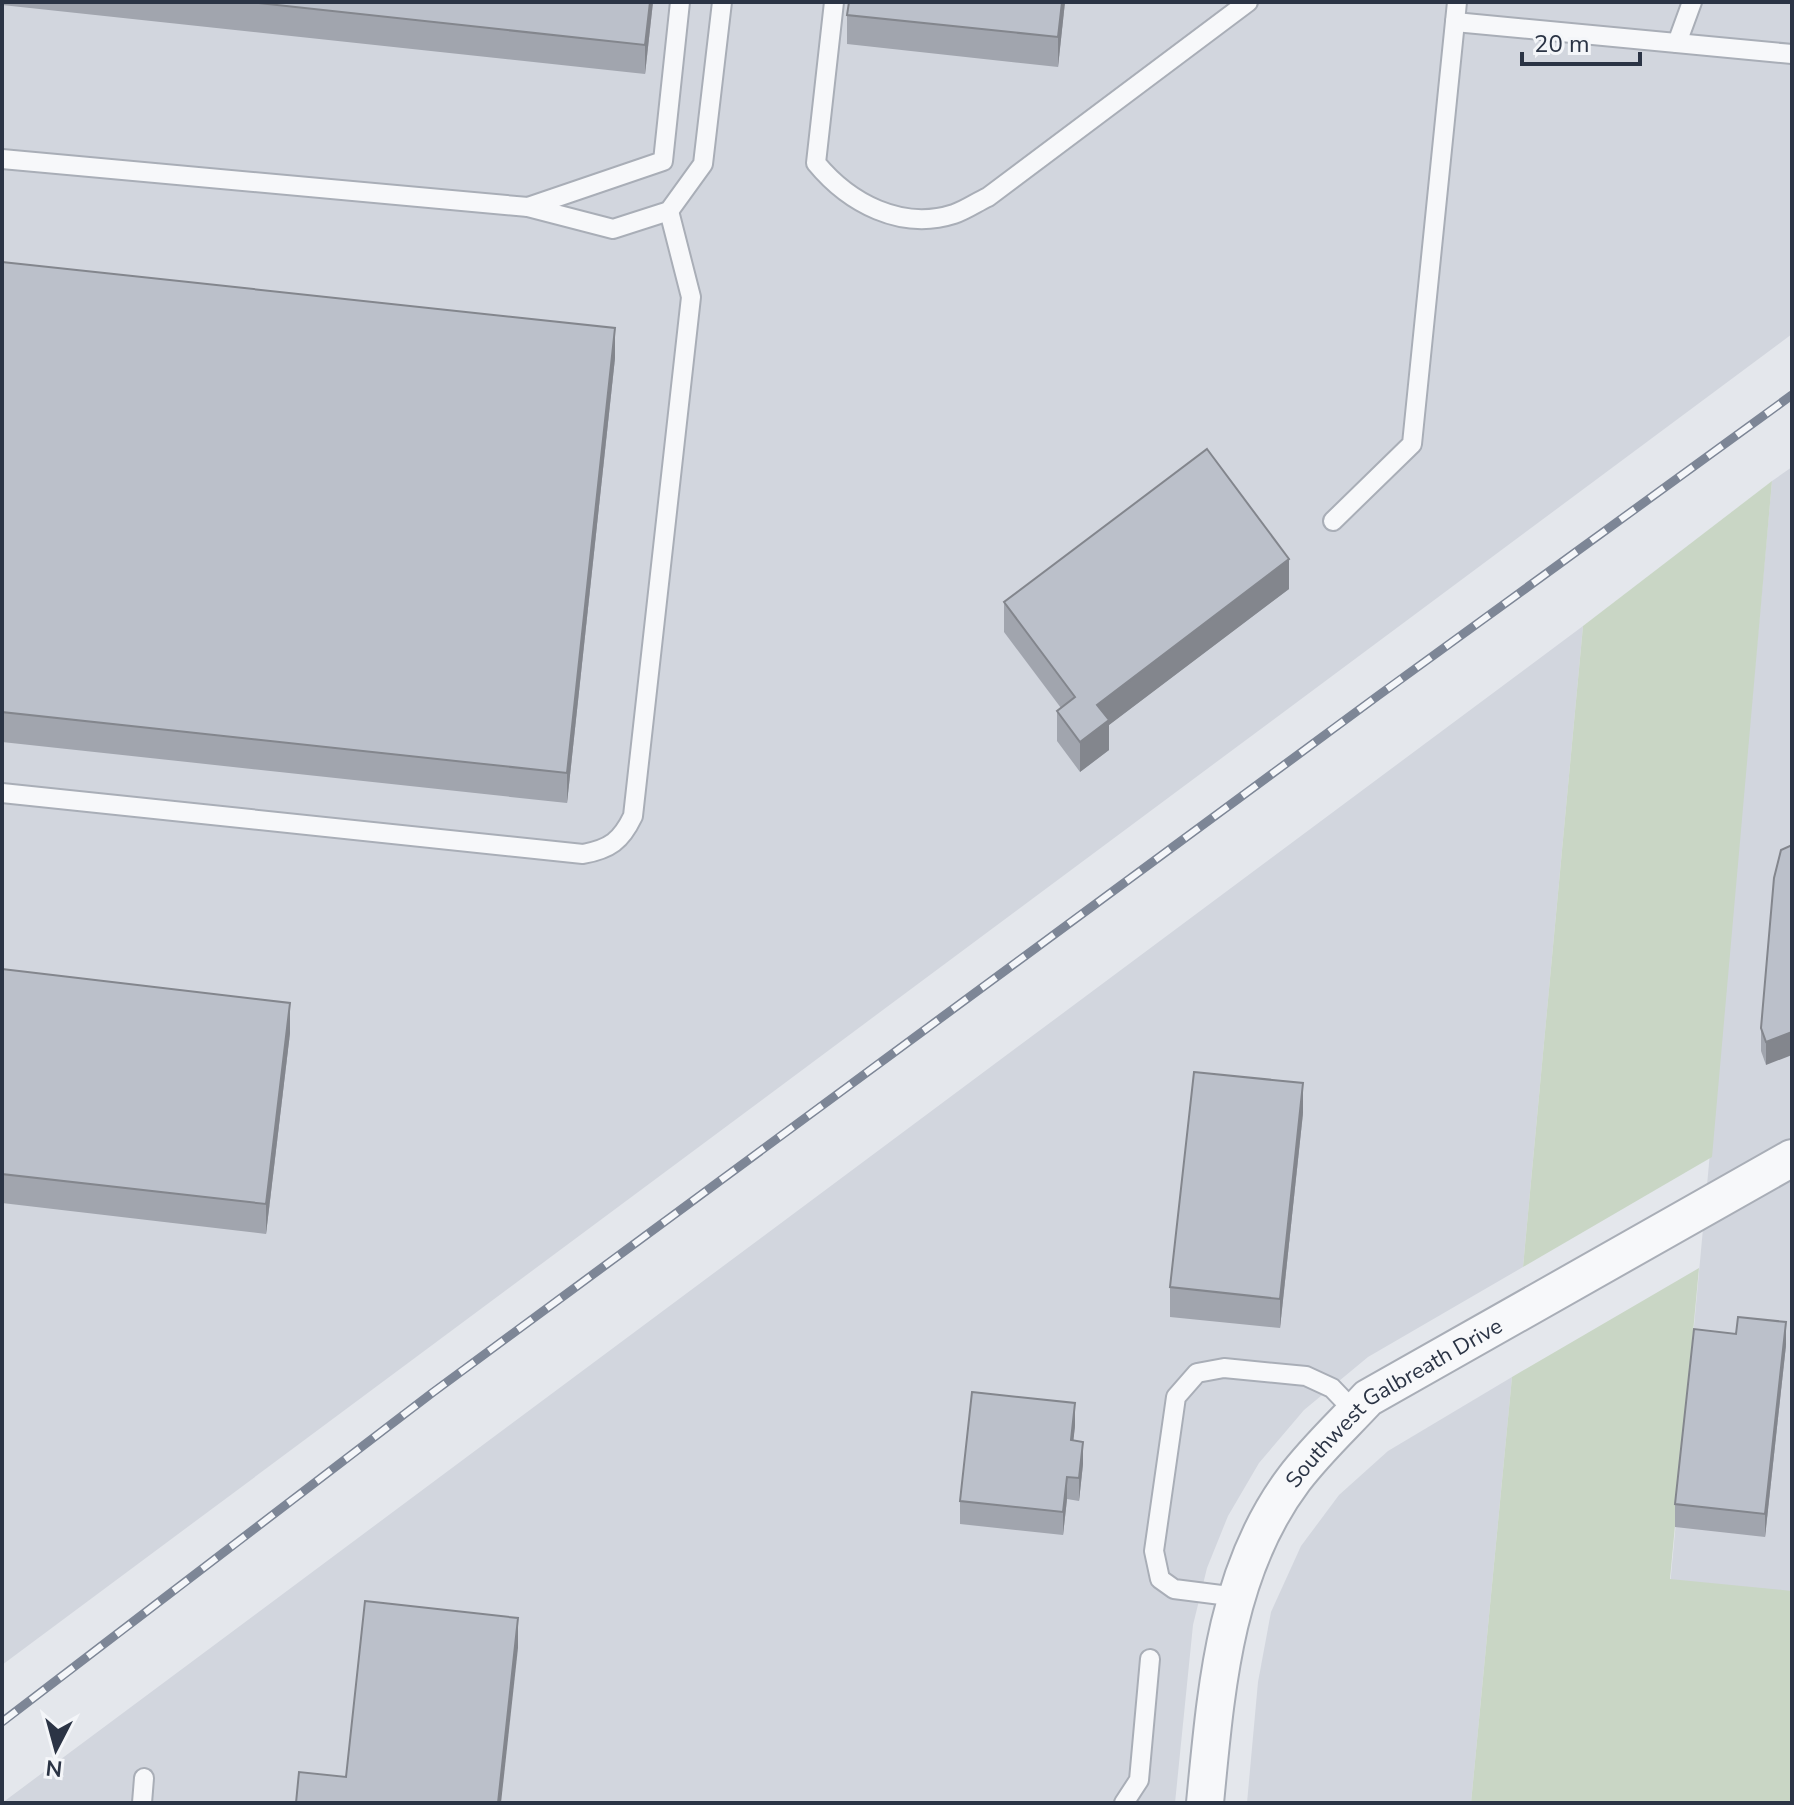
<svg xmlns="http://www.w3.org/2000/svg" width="1794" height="1805" viewBox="0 0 1794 1805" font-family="'Nunito Sans',sans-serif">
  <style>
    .built { fill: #d2d6de }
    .green { fill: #c9d6c5 }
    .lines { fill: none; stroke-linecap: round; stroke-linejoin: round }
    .lane-casing { stroke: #a9aeb7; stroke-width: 22 }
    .street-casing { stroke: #a9aeb7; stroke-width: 40 }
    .lane { stroke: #f7f8fa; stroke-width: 18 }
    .street { stroke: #f7f8fa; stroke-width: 36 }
    .rail-casing { stroke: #7d8696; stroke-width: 9 }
    .rail { stroke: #f4f6f9; stroke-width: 6; stroke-dasharray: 18; stroke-linecap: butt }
    .wall { fill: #a1a5ae }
    .shaded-wall { fill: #83868d }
    .building { fill: #bbc0ca; stroke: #83868d; stroke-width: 2 }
    .labels { text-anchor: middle; stroke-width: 6; stroke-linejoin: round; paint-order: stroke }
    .street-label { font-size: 22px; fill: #2b3445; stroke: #f4f6f9 }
  </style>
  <rect width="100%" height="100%" fill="#e4e7ec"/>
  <!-- built -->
  <g class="built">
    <path d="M2,2h1790v332l-1790,1331z"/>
    <path d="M1792,467v1336h-142l122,-1322z"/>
    <path d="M1583,626l-60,641 -155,90 -64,53 -45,53 -31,53 -21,52 -14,57 -18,178h-1173z"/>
    <path d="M1512,1377l-41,426h-224l11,-121 13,-70 30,-66 38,-51 49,-44z"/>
  </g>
  <!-- green -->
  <g class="green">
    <path d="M1772,481l-60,676 -189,110 60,-641z"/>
    <path d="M1699,1268l-29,311 122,12v212h-321l41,-426z"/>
  </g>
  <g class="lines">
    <!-- lane casing -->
    <g class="lane-casing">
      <g id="lane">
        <path d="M834,2l-18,161c33,40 85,68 138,51 12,-4 23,-12 34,-17l260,-195"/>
        <path d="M1455,22l337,32"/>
        <path d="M1677,43l15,-41"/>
        <path d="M2,159l526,48 85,22 56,-18 34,-47 19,-162"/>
        <path d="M528,207l135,-46 17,-159"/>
        <path d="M1333,521l79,-77 45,-442"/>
        <path d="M2,793l581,61c27,-5 38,-13 50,-38l58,-519 -22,-86"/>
        <path d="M1237,1597l-63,-8 -14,-10 -6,-28 22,-154 21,-24 27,-5 82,8 26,12 23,24"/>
        <path d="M142,1803l2,-25"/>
        <path d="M1124,1803l15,-23 11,-121"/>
      </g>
    </g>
    <!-- street casing -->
    <g class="street-casing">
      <g id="street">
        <path id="s1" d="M1205,1803c11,-112 19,-231 89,-324 22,-29 49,-54 74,-81l424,-240"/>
      </g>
    </g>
    <!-- lane -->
    <use href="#lane" class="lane"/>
    <!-- street -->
    <use href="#street" class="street"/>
    <!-- rail casing -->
    <g class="rail-casing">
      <path id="rail" d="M2,1722l430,-329 947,-698 413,-300"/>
    </g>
    <!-- rail -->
    <use href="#rail" class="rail"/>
  </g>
  <!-- wall -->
  <g class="wall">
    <path d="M2,2h651l-8,72 -643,-69z"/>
    <path d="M1065,2l-7,65 -211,-23v-29z"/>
    <path d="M2,262l613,96 -48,445 -565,-61z"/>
    <path d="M1289,589l-180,136v25l-29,22 -23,-31v-30l4,-3 -57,-76v-30z"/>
    <path d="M1792,845l-26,220 -5,-14v-23z"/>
    <path d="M2,969l288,64 -24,201 -264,-31z"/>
    <path d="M1303,1113l-23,215 -110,-11v-30z"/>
    <path d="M1786,1345l-21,192 -90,-10v-23z"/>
    <path d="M1075,1426l-2,14 10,24 -4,37 -12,-2 -4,36 -103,-11v-23z"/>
  </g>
  <!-- shaded-wall -->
  <g class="shaded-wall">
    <path d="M650,2h3l-8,72v-29z"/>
    <path d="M1062,2h3l-7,65v-30z"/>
    <path d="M615,328v30l-48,445v-30z"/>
    <path d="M1289,559v30l-180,136v25l-29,22v-30l17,-37z"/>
    <path d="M290,1003v30l-24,201v-30z"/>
    <path d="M1792,1032v23l-26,10v-23z"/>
    <path d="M1303,1083v30l-23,215v-29z"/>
    <path d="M1786,1322v23l-21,192v-23z"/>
    <path d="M1075,1403v23l-4,37v-23z"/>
    <path d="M1083,1442v22l-4,37v-23z"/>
    <path d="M1067,1477v22l-4,36v-23z"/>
    <path d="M518,1618v30l-17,155h-3z"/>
  </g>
  <!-- building -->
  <g class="building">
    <path d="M249,2h401l-5,43z"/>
    <path d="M849,2h213l-4,35 -211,-22z"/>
    <path d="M2,262l613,66 -48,445 -565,-61z"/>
    <path d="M1207,449l82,110 -192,146 12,15 -29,22 -23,-31 18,-14 -71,-95z"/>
    <path d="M1792,845v187l-26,10 -5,-14 13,-150 7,-28z"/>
    <path d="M2,969l288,34 -24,201 -264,-30z"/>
    <path d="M1194,1072l109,11 -23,216 -110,-12z"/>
    <path d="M1738,1317l48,5 -21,192 -90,-10 19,-175 42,5z"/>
    <path d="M972,1392l103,11 -4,37 12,2 -4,36 -12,-1 -4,35 -103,-11z"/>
    <path d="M365,1601l153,17 -20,185h-202l3,-31 47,5z"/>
  </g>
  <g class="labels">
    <!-- street labels -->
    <g class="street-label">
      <text dy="8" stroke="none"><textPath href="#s1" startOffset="468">Southwest Galbreath Drive</textPath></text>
    </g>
  </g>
  <!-- border -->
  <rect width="1794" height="1805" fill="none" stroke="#2b3445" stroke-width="8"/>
  <!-- north arrow -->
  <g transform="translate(56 1749) rotate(186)" stroke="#f4f6f9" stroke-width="6" paint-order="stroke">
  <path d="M0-6L14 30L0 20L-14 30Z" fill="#2b3445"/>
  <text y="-12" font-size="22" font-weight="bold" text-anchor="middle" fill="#2b3445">N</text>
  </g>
  <!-- scale -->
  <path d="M1522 52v12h118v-12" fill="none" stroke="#2b3445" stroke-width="4"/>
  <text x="1534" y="52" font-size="24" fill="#2b3445" stroke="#f4f6f9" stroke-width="6" paint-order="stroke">20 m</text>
</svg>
